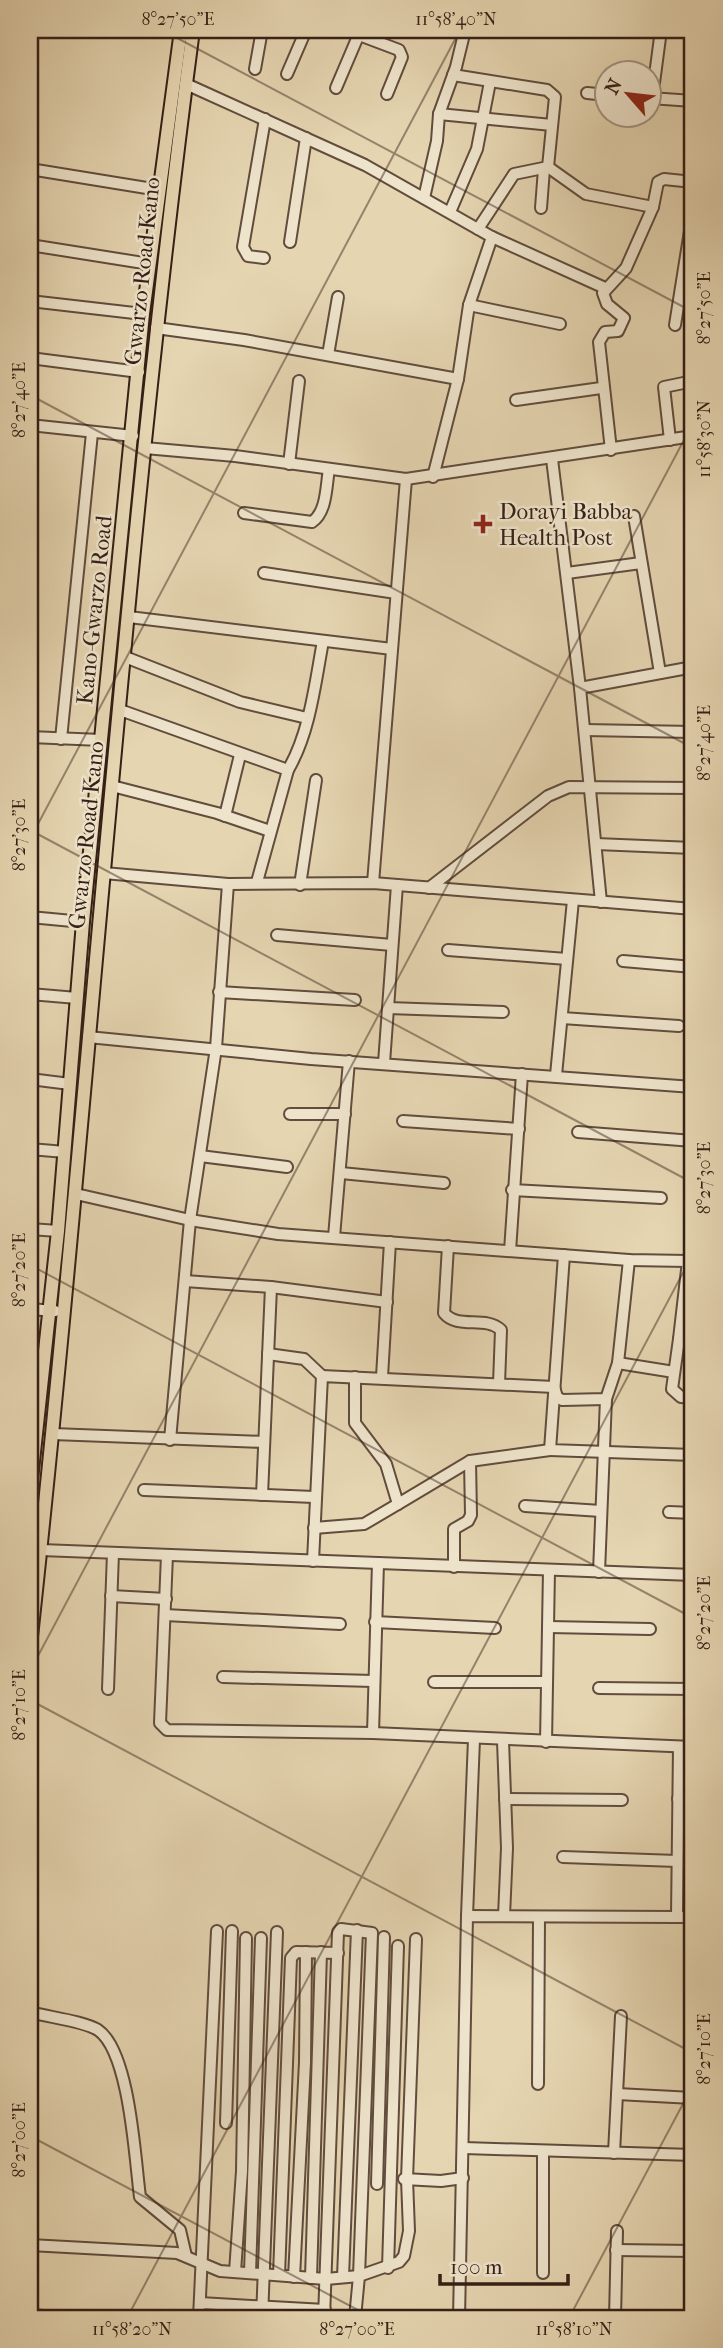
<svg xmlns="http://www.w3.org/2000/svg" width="723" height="2348" viewBox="0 0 723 2348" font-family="'IM FELL French Canon',serif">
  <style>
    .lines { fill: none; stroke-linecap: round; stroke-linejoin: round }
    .minor-casing { stroke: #614c3d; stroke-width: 14 }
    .major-casing { stroke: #351f16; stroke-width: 16 }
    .minor { stroke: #eee4cc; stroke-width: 10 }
    .major { stroke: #e5d5b1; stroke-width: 12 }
    .ticks { fill: none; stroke: #351f16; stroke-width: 2; stroke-opacity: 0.45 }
    .poi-dot { fill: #8f2418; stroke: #eee4cc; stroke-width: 2.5 }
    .labels { text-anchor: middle; stroke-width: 5; stroke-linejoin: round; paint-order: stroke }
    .street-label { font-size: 23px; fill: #351f16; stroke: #eee4cc }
    .poi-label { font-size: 23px; fill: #351f16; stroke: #eee4cc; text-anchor: start }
    .neatline { fill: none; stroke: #351f16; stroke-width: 2.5 }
    .ticks-label { font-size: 18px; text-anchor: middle; fill: #351f16 }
  </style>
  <rect width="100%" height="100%" fill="#e5d5b1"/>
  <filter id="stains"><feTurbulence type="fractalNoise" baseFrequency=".00286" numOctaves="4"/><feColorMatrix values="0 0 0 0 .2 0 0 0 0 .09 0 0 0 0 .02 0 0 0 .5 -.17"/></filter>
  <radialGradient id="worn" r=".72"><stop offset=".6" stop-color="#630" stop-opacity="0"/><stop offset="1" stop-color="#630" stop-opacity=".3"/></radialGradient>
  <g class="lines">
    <!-- minor casing -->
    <g class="minor-casing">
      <g id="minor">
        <path d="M346,30l53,20 3,7 -15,37"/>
        <path d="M255,69l7,-39"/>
        <path d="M287,74l19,-44"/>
        <path d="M453,75l94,15 8,7 -7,70 -34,7 -36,55"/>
        <path d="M186,84l179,81 127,72 113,51"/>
        <path d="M336,88l23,-54"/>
        <path d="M587,93l21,2"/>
        <path d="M650,98l43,3"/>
        <path d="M652,98l9,-68"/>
        <path d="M439,114l113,11"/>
        <path d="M548,167l38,27 67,13"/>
        <path d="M30,169l129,21"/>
        <path d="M424,198l13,-57 2,-27 17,-47 9,-37"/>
        <path d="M541,208l3,-39"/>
        <path d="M450,212l27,-63 13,-67"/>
        <path d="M290,242l16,-104"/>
        <path d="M30,245l120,19"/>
        <path d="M264,258l-16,-2 -5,-9 22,-128"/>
        <path d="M30,301l113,13"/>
        <path d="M469,305l91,19"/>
        <path d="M675,325l18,-113"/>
        <path d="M156,328l88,12 214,39"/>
        <path d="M328,355l10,-58"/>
        <path d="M30,358l109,14"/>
        <path d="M516,400l85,-12"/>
        <path d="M30,425l103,11"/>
        <path d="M670,440l-6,-53 29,-6"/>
        <path d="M145,448l90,8 171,23 287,-43"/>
        <path d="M611,450l-12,-108 6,-10 13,-1 6,-13 -17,-14 -4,-11 23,-25 27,-61 5,-25 6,-3 29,3"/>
        <path d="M552,459l28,229 113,-21"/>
        <path d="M289,464l10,-83"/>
        <path d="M433,477l25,-98 11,-74 23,-68"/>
        <path d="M244,513l68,9c15,-10 14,-36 17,-53"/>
        <path d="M634,516l26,157"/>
        <path d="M264,573l132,20"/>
        <path d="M567,573l74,-10"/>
        <path d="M129,617l263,32"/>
        <path d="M125,657l115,45 67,16"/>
        <path d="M580,688l21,214"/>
        <path d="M120,710l168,60"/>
        <path d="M585,730l108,2"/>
        <path d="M30,737l71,3"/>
        <path d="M61,739l31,-306"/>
        <path d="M112,786l105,27 53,18"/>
        <path d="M225,816l15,-61"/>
        <path d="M596,844l97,4"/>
        <path d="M104,873l124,11 145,-1 320,26"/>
        <path d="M257,882l31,-112c22,-38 27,-86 35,-129"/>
        <path d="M373,883l33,-404"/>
        <path d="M300,885l16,-105"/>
        <path d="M429,888l119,-92 21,-9 124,1"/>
        <path d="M30,917l53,5"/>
        <path d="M277,935l115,10"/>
        <path d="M448,950l119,9"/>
        <path d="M623,961l70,6"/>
        <path d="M219,992l136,8"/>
        <path d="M30,994l47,4"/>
        <path d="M388,1008l115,4"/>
        <path d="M562,1018l117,8"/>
        <path d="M88,1037l223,22 382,28"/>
        <path d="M384,1063l13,-178"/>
        <path d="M556,1075l17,-175"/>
        <path d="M30,1079l40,5"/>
        <path d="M290,1114h55"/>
        <path d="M403,1121l116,8"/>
        <path d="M578,1132l115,9"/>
        <path d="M30,1149l35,3"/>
        <path d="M200,1156l87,11"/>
        <path d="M341,1173l103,10"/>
        <path d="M512,1190l149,8"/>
        <path d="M76,1194l114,26 88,14 351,26 59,1 5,-9"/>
        <path d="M30,1229l28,2"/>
        <path d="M334,1237l15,-176"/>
        <path d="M448,1246l-4,67c14,17 41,2 57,17l-2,54"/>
        <path d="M510,1251l12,-177"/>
        <path d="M564,1255l-14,195 143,5"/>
        <path d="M688,1261l-9,78 14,1"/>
        <path d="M185,1281l86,6 116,15"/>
        <path d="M30,1309l25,2"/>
        <path d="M679,1339l-7,50 9,8 12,1"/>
        <path d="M268,1354l36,5 18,17"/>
        <path d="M618,1363l56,9"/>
        <path d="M355,1377v46l31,41 12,40 72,-43 80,-11"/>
        <path d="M382,1377l8,-135"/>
        <path d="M53,1434l211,8"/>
        <path d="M170,1440l20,-220 26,-172 12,-164"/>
        <path d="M144,1490l170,7"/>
        <path d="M262,1495l9,-208"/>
        <path d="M525,1506l76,5"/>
        <path d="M669,1512l24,1"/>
        <path d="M314,1528l50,-4 34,-20"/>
        <path d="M41,1550l652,25"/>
        <path d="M167,1555l-7,168 7,7 206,3 320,14"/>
        <path d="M313,1561l9,-185 232,11 3,10 5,3 44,-1 12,-36 11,-103"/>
        <path d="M454,1567v-38l14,-8 3,-6 -1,-54"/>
        <path d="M599,1572l7,-173"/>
        <path d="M111,1596l55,3"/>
        <path d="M165,1615l175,9"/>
        <path d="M375,1622l120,6"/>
        <path d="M549,1627l101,2"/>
        <path d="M223,1677l150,4"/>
        <path d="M434,1682h113"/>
        <path d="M599,1688l94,1"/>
        <path d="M108,1689l5,-136"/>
        <path d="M373,1733l5,-170"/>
        <path d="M503,1741l4,107 -3,68"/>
        <path d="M546,1742l3,-172"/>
        <path d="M505,1799l117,1"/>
        <path d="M678,1799l15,1"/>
        <path d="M563,1857l114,4"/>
        <path d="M467,1916l7,-177"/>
        <path d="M677,1917h16"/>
        <path d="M30,2012c17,5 54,9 68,18 32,22 37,130 42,167l40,33 6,26"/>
        <path d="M538,2084l1,-166"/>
        <path d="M617,2094l76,4"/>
        <path d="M226,2123l6,-192"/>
        <path d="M464,2148l229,7"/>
        <path d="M543,2151v122"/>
        <path d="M614,2153l7,-137"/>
        <path d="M404,2179l37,2 22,-3"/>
        <path d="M377,2184l7,-247"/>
        <path d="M30,2245l147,8 43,18 106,8 33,-3 40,-14 5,-6 5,-25 -2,-52 9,-240"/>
        <path d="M616,2250l77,1"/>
        <path d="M388,2268l10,-322"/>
        <path d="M235,2272l7,-101 4,-233"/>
        <path d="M250,2273l11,-335"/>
        <path d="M279,2275l12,-317 5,-6 42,1"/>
        <path d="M294,2277l11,-215 1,-110"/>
        <path d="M343,2277l14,-347"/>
        <path d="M311,2278l10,-326"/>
        <path d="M200,2303l125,7"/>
        <path d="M30,2315l42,3"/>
        <path d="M199,2318l18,-387"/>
        <path d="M262,2318l15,-386"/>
        <path d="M324,2318l14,-386 3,-3 31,4 -13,343 -4,42"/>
        <path d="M459,2318l8,-402 210,1 2,-170"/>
        <path d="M615,2318l2,-87"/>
      </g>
    </g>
    <!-- major casing -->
    <g class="major-casing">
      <g id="major">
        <path d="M30,1489l28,-258 25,-309 60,-608 38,-284"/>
        <path d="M30,1646c59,-538 92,-1080 163,-1616"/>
      </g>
    </g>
    <!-- minor -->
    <use href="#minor" class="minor"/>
    <!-- major -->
    <use href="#major" class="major"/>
  </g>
  <!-- ticks -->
  <path class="ticks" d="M162,30l531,282M30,395l663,353M30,830l663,353M30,839l430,-809M30,1265l663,353M30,1671l663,-1248M30,1700l663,353M30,2136l343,182M127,2318l566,-1064M569,2318l124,-233"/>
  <!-- markers -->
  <path class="poi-dot" d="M479.5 513.5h7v7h7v7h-7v7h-7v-7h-7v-7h7z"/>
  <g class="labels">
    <!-- street labels -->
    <g class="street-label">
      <text transform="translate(142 271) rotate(-84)" y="8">Gwarzo Road Kano</text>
      <text transform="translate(94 610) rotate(-84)" y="8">Kano-Gwarzo Road</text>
      <text transform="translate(86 835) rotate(-84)" y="8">Gwarzo Road Kano</text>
    </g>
    <!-- poi labels -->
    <g class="poi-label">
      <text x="499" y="519">Dorayi Babba<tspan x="499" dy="26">Health Post</tspan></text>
    </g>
  </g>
  <!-- margin -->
  <rect width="723" height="2348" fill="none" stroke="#e5d5b1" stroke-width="77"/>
  <!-- north arrow -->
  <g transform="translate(628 94) rotate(298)"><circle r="33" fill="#eee4cc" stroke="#a49583" stroke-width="2"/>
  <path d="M0-5L12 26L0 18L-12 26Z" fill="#8f2418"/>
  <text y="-10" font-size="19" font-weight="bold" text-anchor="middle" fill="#351f16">N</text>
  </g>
  <!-- scale -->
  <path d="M440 2274v10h128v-10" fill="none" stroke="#351f16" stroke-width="3.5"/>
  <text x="450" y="2274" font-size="21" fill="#351f16" stroke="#eee4cc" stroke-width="5" paint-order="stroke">100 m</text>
  <rect x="38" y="38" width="646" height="2272" class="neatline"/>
  <g class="ticks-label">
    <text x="178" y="25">8°27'50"E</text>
    <text x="456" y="25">11°58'40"N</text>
    <text transform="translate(704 308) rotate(-90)" y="6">8°27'50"E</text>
    <text transform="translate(19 400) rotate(-90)" y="6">8°27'40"E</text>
    <text transform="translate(704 439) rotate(-90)" y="6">11°58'30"N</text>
    <text transform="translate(704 743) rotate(-90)" y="6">8°27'40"E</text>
    <text transform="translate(19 835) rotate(-90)" y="6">8°27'30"E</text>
    <text transform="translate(704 1178) rotate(-90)" y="6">8°27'30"E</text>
    <text transform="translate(19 1270) rotate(-90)" y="6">8°27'20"E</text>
    <text transform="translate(704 1613) rotate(-90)" y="6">8°27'20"E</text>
    <text transform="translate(19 1705) rotate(-90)" y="6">8°27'10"E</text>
    <text transform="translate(704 2049) rotate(-90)" y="6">8°27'10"E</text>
    <text transform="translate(19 2140) rotate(-90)" y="6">8°27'00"E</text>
    <text x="132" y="2335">11°58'20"N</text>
    <text x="357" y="2335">8°27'00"E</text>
    <text x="574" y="2335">11°58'10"N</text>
  </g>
  <rect width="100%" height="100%" filter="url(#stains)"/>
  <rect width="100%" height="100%" fill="url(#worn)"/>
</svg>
